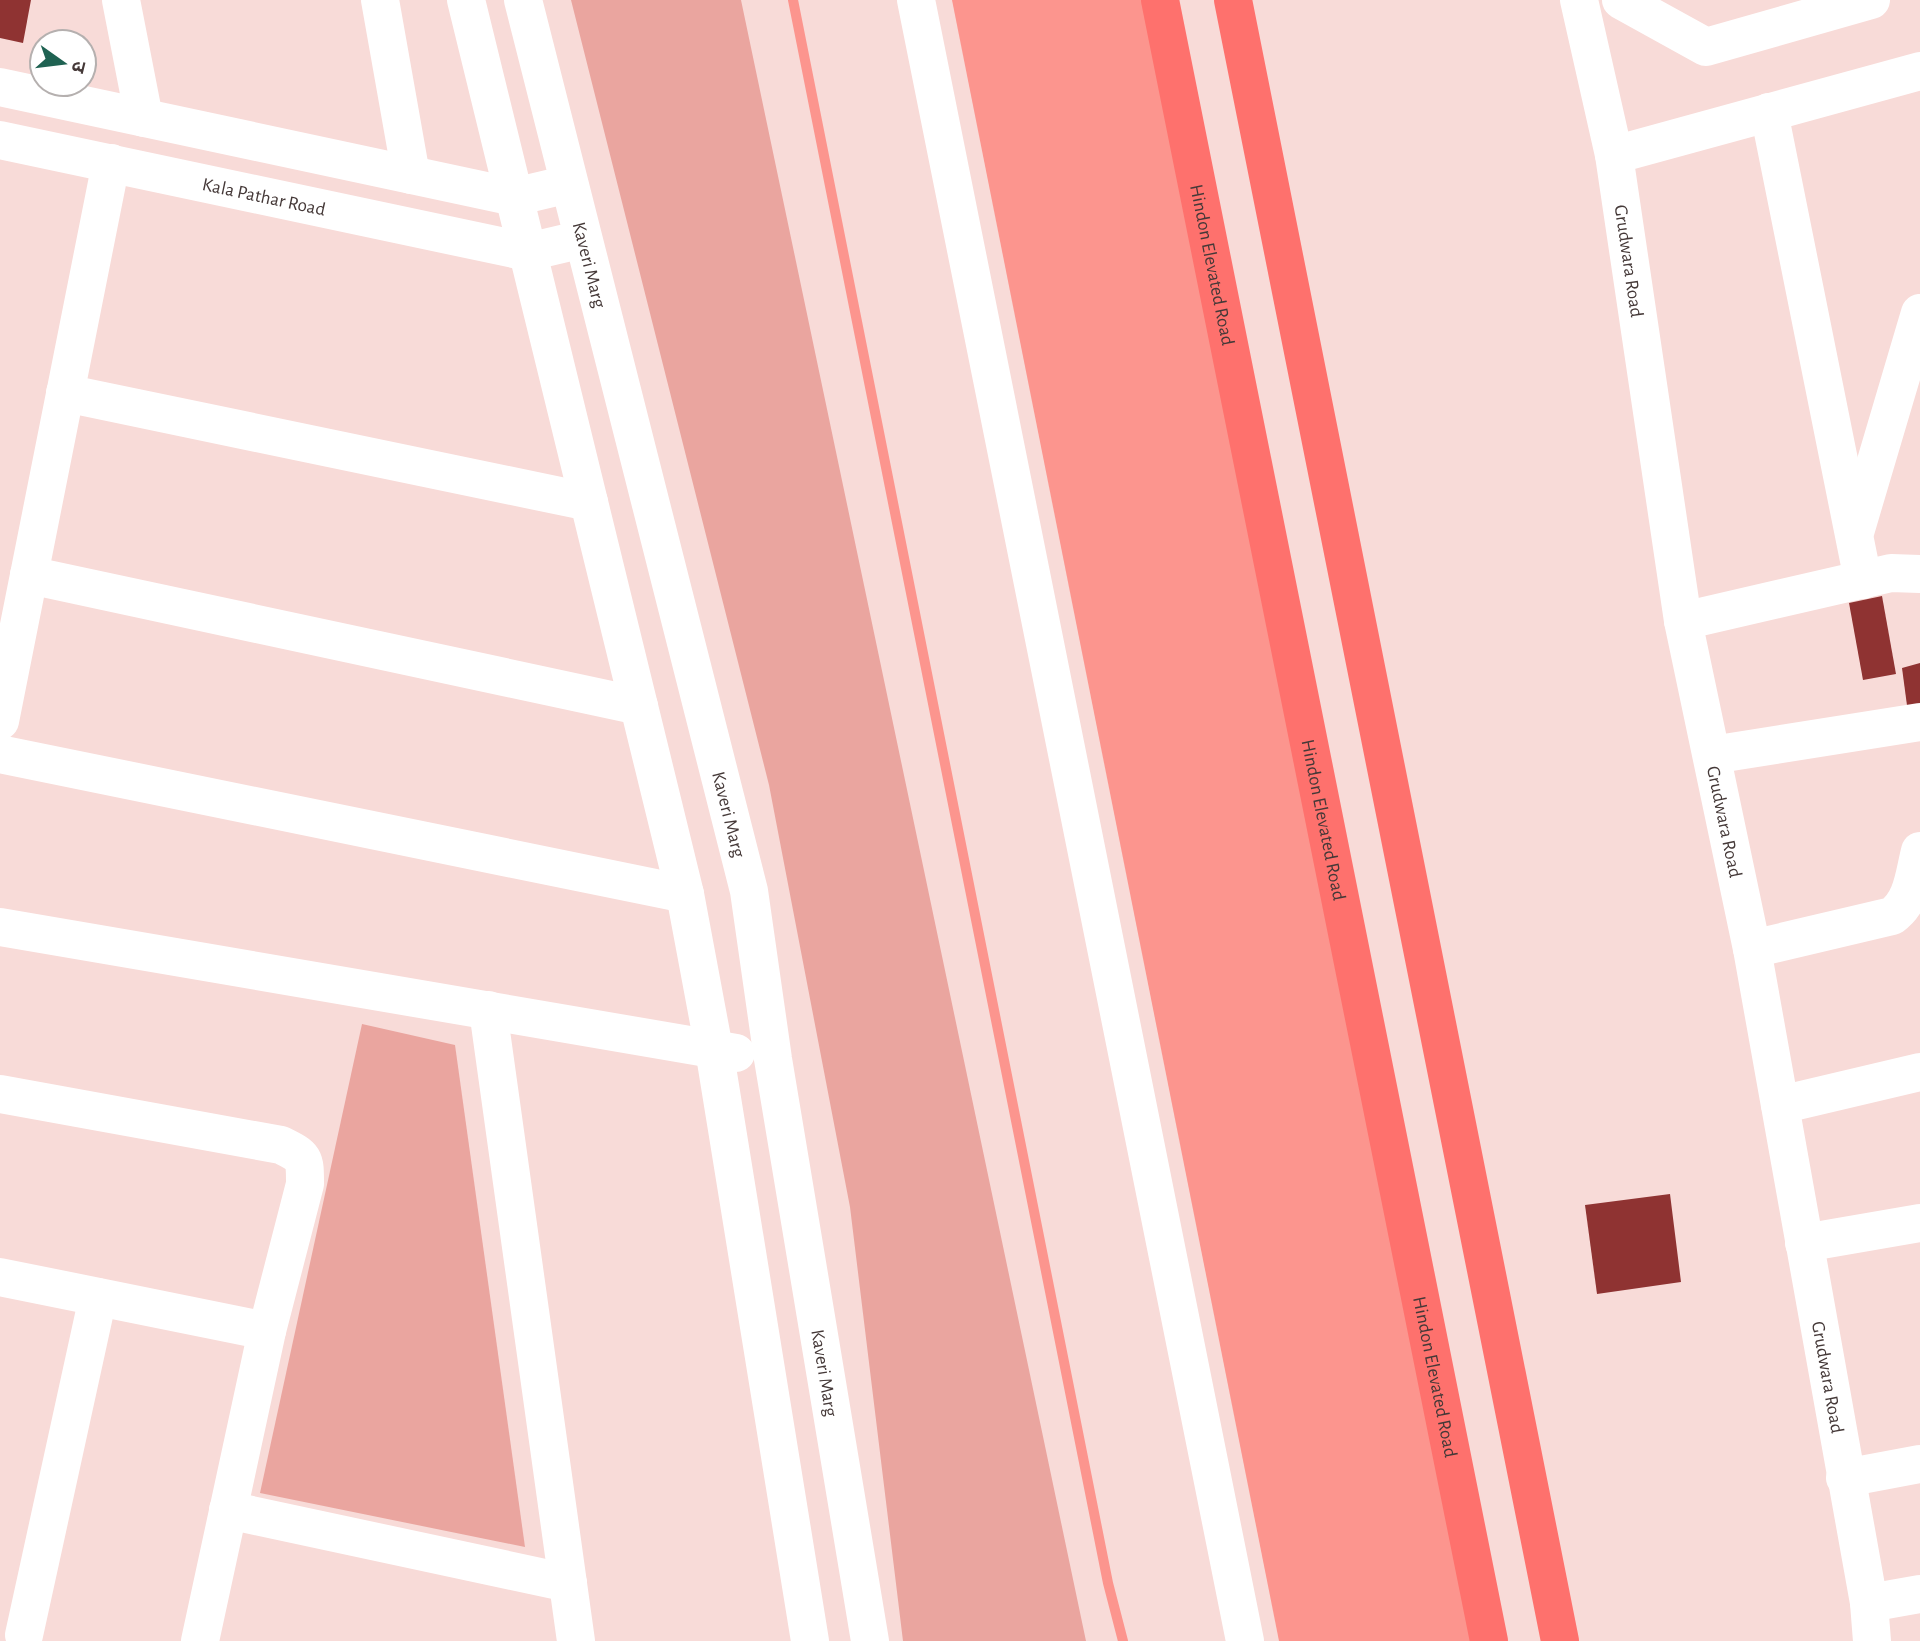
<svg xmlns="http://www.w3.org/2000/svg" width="1920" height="1641" viewBox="0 0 1920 1641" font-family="'Alegreya Sans','Noto Sans Devanagari',sans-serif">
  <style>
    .green { fill: #eaa59f }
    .water { fill: #fc958e }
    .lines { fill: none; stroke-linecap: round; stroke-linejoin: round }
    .stream { stroke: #fc958e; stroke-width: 10 }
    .building { fill: #8f3332 }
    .minor { stroke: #fff; stroke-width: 38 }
    .highway { stroke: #fe716d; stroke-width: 38 }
    .labels { text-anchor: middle; stroke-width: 7; stroke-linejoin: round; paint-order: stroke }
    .street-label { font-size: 19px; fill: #453938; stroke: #fff }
  </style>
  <rect width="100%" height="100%" fill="#f8dbd8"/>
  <!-- green -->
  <g class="green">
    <path d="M571,0h170l345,1641h-183l-53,-434 -81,-422z"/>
    <path d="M362,1024l93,21 70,502 -265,-54z"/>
  </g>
  <!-- water -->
  <path class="water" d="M952,0h226l326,1641h-225z"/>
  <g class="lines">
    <!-- stream -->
    <path class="stream" d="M793,0l315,1583 15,58"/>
  </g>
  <!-- building -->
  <g class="building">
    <path d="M0,0h31l-8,43 -23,-5z"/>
    <path d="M1882,596l14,78 -33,6 -14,-77z"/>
    <path d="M1920,663v48l-12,2 -6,-45z"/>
    <path d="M1670,1194l11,88 -84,12 -12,-89z"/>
  </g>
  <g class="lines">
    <!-- minor -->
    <g class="minor">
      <path d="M121,0l23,118"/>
      <path d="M380,0l31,175"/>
      <path d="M466,0l219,894 29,155 96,592"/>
      <path id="s1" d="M523,0l226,891 24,168 97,582"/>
      <path d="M916,0l329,1641"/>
      <path id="s2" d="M1579,0l35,155 69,466 69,328 117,654 3,38"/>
      <path d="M1621,0l85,47 165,-47"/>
      <path d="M0,87l514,110 55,-13"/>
      <path d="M1769,112l94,468"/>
      <path id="s3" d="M0,140l528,112 55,-13"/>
      <path d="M1614,155l306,-84"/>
      <path d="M65,393l524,109"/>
      <path d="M1856,529l64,-216"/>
      <path d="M29,575l610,131"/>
      <path d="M1683,621l208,-48 29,1"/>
      <path d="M0,721l111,-558"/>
      <path d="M0,754l685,140"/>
      <path d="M1712,755l208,-33"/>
      <path d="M0,927l736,126"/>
      <path d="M1752,949l140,-33c21,-15 22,-42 28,-65"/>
      <path d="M488,1010l88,631"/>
      <path d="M0,1094l281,51c24,12 24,12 24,39l-38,147 -67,310"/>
      <path d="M1780,1105l140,-33"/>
      <path d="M1804,1243l116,-20"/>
      <path d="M0,1277l267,54"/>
      <path d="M1845,1478l75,-14"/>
      <path d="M228,1510l340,73"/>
      <path d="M1869,1603l51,-9"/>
      <path d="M24,1635l74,-338"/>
    </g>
    <!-- highway -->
    <g class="highway">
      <path id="s4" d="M1160,0l329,1641"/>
      <path d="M1233,0l327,1641"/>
    </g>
  </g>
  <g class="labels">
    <!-- street labels -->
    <g class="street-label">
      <text dy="7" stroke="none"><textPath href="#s3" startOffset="270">Kala Pathar Road</textPath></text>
      <text dy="7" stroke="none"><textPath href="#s2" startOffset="266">Grudwara Road</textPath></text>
      <text dy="7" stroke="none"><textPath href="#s1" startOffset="273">Kaveri Marg</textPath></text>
      <text dy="7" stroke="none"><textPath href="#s4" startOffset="270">Hindon Elevated Road</textPath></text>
      <text dy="7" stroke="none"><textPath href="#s1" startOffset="840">Kaveri Marg</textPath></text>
      <text dy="7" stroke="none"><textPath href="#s4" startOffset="836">Hindon Elevated Road</textPath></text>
      <text dy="7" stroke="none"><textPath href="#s2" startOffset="835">Grudwara Road</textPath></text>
      <text dy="7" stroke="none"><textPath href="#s1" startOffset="1407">Kaveri Marg</textPath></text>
      <text dy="7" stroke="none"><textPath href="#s4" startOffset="1404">Hindon Elevated Road</textPath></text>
      <text dy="7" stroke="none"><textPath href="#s2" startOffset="1400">Grudwara Road</textPath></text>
    </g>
  </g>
  <!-- north arrow -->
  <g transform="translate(63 63) rotate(104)"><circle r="33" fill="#ffffff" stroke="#b5b0af" stroke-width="2"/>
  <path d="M0-5L12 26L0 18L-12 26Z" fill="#1f6252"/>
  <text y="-10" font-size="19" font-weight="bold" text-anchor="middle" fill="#453938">उ</text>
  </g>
</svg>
